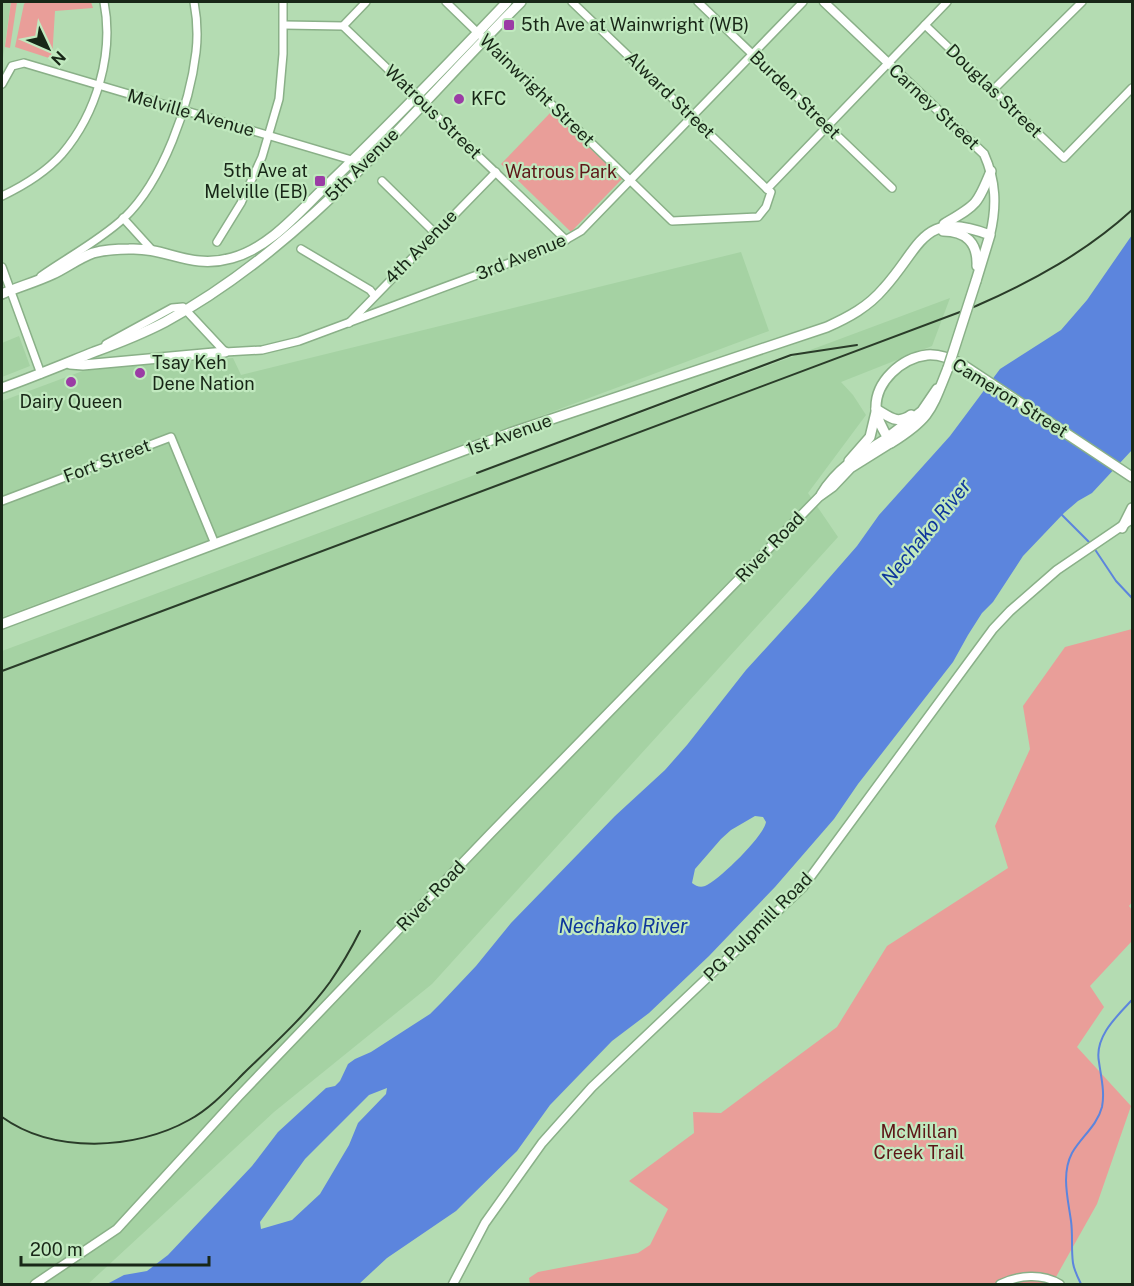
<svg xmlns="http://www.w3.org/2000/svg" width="1134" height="1286" viewBox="0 0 1134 1286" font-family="'Public Sans',sans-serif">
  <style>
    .built { fill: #a5d2a3 }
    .green { fill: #e99e99 }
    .water { fill: #5c85dd; fill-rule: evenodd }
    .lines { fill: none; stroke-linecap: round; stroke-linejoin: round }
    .stream { stroke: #5c85dd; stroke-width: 2 }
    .minor-casing { stroke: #8ab088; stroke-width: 10 }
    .tertiary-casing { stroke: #8ab088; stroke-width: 11 }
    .secondary-casing { stroke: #8ab088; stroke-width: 12 }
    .minor { stroke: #fff; stroke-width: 7 }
    .tertiary { stroke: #fff; stroke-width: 8 }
    .secondary { stroke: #fff; stroke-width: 9 }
    .rail { stroke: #2a3c29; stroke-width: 2 }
    .secondary-bridge-casing { stroke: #8ab088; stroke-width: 12; stroke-linecap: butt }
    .secondary-bridge { stroke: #fff; stroke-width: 9 }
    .poi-dot { fill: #9b3ca5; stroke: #c1e9bf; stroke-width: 2 }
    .labels { text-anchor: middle; stroke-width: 4.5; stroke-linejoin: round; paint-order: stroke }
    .poi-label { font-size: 18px; fill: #182717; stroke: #c1e9bf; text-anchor: start }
    .street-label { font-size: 18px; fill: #182717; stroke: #c1e9bf }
    .park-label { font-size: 18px; fill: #5d1718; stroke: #c1e9bf }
    .water-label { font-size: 20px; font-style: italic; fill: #0e369c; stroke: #c1e9bf }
  </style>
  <rect width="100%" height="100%" fill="#b4dcb2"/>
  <!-- built -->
  <g class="built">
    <path d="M2,2h9l-9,63z"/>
    <path d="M741,252l28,79 -767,286v-216l86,-32 145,-11 8,17z"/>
    <path d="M950,298l-18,48 -91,36 12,13 13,20 -58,78 30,44 -406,447 -158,128 -186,172h-86v-633z"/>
    <path d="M19,336l11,30 -28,11v-34z"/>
  </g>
  <!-- green -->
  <g class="green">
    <path d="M11,2h6l-7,46 -5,-1z"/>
    <path d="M26,2h65l2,6 -38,3 -3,48 -37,-12 9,-43z"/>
    <path d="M552,111l70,68 -51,53 -70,-68z"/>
    <path d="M1132,629v273l-3,4 3,4v31l-42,45 14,21 -27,40 54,59 -34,98 -45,80h-522l-1,-6 9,-6 100,-19 12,-8 18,-36 -39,-28 65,-48 -1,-21 28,1 116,-86 50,-81 121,-78 -13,-42 35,-77 -7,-43 42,-59z"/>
  </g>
  <!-- water -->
  <path class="water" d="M1132,235v215l-40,43 -14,8 -14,12 -41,43 -30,46 -11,11 -14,22 -15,27 -95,122 -24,35 -59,68 -66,69 -60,57 -37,28 -62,64 -33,46 -49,48 -12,12 -69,47 -28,26h-252l17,-9 23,-4 21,-16 84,-89 26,-34 48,-44 9,-2 5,-5 8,-17 7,-5 16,-7 59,-38 12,-12 34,-36 35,-43 104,-107 50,-46 22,-25 59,-75 63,-69 48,-55 22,-31 71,-79 50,-67 61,-39 26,-30zM755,816l8,1 3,5c-2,14 -47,58 -61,64 -5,2 -9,0 -13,-3l3,-14 26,-30 10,-9zM387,1088l-1,6 -28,29 -9,22 -29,49 -28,26 -31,9 -1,-7 45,-63 64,-64z"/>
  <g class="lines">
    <!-- stream -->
    <g class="stream">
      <path d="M1062,515l29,29"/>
      <path d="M1094,548l22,33 16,17"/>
      <path d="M1081,1284c-3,-6 -7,-14 -8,-21 -2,-14 0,-28 -2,-42 -3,-22 -10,-47 1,-68 9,-16 25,-27 30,-46 3,-15 -1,-30 -3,-45 -5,-25 18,-46 33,-62"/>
    </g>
    <!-- minor casing -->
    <g class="minor-casing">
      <g id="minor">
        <path d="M446,2l226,219 86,-4 8,-10 5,-15 -4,-3"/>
        <path d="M572,2l195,187"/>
        <path d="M698,2l194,186"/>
        <path d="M284,25l59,1 223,214"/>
        <path d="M925,25l139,133 68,-70"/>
        <path d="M343,26l23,-24"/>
        <path d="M2,84l10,-18 12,-3 341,101"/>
        <path d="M993,90l89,-88"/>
        <path d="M382,181l53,52"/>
        <path d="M767,189l180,-187"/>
        <path d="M2,196c21,-10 44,-24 60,-42 35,-41 52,-101 42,-152"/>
        <path d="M123,218l30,33"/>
        <path d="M217,242l24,-39 21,-46 17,-58 4,-45v-52"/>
        <path d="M301,249l69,41 4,5"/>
        <path d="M2,267l39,107"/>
        <path d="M41,276c27,-19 58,-35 83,-58 39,-37 66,-114 72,-166 2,-17 1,-34 -2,-50"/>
        <path d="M349,323l147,-151"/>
        <path d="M106,344l66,-36 11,-1 42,45 37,-2 37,-9 256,-95 26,-15 222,-229"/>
        <path d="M2,501l169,-64 44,107"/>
        <path d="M1000,1284c19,-9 42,-11 60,0"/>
      </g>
    </g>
    <!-- tertiary casing -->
    <g class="tertiary-casing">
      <g id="tertiary">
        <path d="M824,2l160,152c12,27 13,52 6,81"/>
        <path d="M821,494c16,-27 41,-41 67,-57"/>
        <path d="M35,1284l82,-55 121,-132 253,-264 328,-336 14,-10 18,-19 40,-25"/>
        <path d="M453,1284l32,-61 57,-80 50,-56 211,-200 190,-258 17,-18 47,-41 75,-51"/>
      </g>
    </g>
    <!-- secondary casing -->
    <g class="secondary-casing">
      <g id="secondary">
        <path d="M944,224c32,-19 33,-18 47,-53"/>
        <path d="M943,231c23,0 35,12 34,35"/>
        <path d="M2,294c16,-7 34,-12 51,-20 13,-6 26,-16 40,-21 11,-3 24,-4 36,-4 38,-2 61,21 103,9 37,-10 66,-45 93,-71 63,-60 123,-123 182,-185"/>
        <path d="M70,364l13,1 142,-13"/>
        <path d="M948,368c-17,42 -17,50 -57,75 -6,-10 -14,-22 -15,-34 -1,-28 26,-51 51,-54 12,-1 25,4 36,10l169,112"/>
        <path d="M2,388c31,-11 62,-24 92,-36 25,-9 48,-18 71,-30 142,-77 244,-208 356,-320"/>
        <path d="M876,409c14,8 21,16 35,6"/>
        <path d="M888,437l34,-26 15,-22"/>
        <path d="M849,461l21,-24 6,-25"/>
        <path d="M1122,528l10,-20"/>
        <path d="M2,624l508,-191 317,-106c22,-10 41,-20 57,-39 38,-42 38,-79 106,-53l-14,46"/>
      </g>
    </g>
    <!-- minor -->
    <use href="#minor" class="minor"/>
    <!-- tertiary -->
    <use href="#tertiary" class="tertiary"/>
    <!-- secondary -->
    <use href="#secondary" class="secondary"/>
    <!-- rail -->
    <g class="rail">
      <path d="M477,473l314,-118 66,-10"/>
      <path d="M2,671l974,-365c57,-25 110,-54 156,-96"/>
      <path d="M2,1117c51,37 134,33 187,3 22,-12 39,-31 56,-48 29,-28 61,-57 85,-90 11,-16 21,-33 30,-51"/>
    </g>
    <!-- secondary-bridge casing -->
    <g class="secondary-bridge-casing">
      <path id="secondary-bridge" d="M948,368l28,-87"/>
    </g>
    <!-- secondary-bridge -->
    <use href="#secondary-bridge" class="secondary-bridge"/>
  </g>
  <!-- markers -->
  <g class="poi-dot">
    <rect x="503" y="19" width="12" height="12" rx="3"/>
    <circle cx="459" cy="99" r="6"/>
    <rect x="314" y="175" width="12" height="12" rx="3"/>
    <circle cx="140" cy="373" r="6"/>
    <circle cx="71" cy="382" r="6"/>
  </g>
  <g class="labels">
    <!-- poi labels -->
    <g class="poi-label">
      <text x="521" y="31">5th Ave at Wainwright (WB)</text>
      <text x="471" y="105">KFC</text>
      <text x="308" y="177" text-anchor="end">5th Ave at<tspan x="308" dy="21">Melville (EB)</tspan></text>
      <text x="152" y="369">Tsay Keh<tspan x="152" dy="21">Dene Nation</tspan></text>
      <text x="71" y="408" text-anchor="middle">Dairy Queen</text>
    </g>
    <!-- street labels -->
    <g class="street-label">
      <text transform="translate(537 90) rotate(44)" y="6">Wainwright Street</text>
      <text transform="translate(994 91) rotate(44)" y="6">Douglas Street</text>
      <text transform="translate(670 95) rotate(44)" y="6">Alward Street</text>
      <text transform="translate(795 95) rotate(44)" y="6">Burden Street</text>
      <text transform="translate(934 107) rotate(43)" y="6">Carney Street</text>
      <text transform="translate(433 112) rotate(44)" y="6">Watrous Street</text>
      <text transform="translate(191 113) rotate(16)" y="6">Melville Avenue</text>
      <text transform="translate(362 165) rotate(-45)" y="6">5th Avenue</text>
      <text transform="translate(421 247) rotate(-46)" y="6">4th Avenue</text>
      <text transform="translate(521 257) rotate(-22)" y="6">3rd Avenue</text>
      <text transform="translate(1010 398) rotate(32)" y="6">Cameron Street</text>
      <text transform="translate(509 435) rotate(-20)" y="6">1st Avenue</text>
      <text transform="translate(107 461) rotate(-21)" y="6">Fort Street</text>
      <text transform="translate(770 547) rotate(-46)" y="6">River Road</text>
      <text transform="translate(431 896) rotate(-46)" y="6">River Road</text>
      <text transform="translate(758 927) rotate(-45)" y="6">PG Pulpmill Road</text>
    </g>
    <!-- park labels -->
    <g class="park-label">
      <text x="561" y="178">Watrous Park</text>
      <text x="919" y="1138">McMillan<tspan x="919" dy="21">Creek Trail</tspan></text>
    </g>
    <!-- water labels -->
    <g class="water-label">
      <text transform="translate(926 532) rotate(-51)" y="7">Nechako River</text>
      <text x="623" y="933">Nechako River</text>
    </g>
  </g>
  <!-- border -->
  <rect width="1134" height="1286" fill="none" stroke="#182717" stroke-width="6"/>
  <!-- north arrow -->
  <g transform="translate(48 48) rotate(134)" stroke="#c1e9bf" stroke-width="4.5" paint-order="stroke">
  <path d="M0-4.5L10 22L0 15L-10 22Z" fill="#182717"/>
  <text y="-9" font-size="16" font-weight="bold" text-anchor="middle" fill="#182717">N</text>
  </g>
  <!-- scale -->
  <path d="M21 1256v9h188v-9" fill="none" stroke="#182717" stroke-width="3"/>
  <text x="30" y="1256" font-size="18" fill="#182717" stroke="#c1e9bf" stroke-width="4.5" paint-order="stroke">200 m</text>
</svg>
